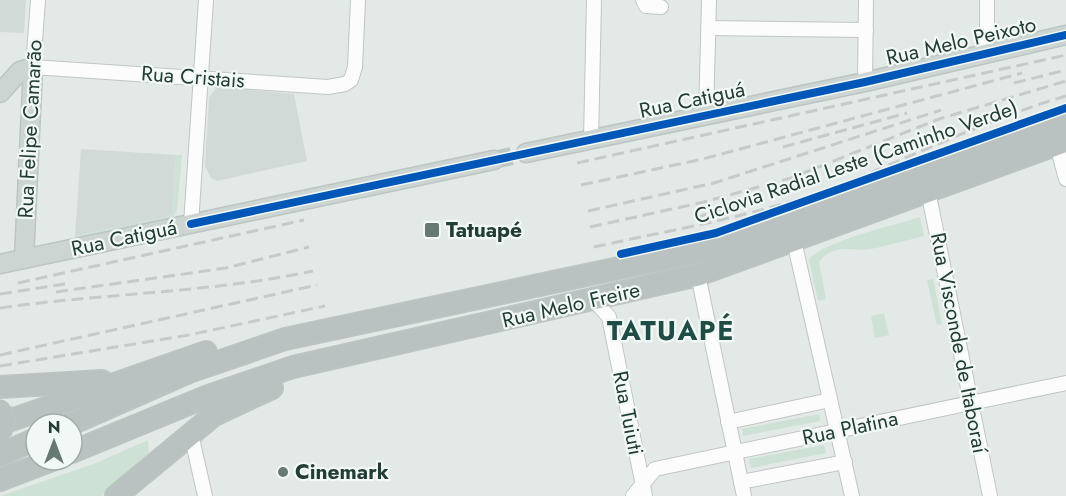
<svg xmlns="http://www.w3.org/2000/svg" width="1066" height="496" viewBox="0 0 1066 496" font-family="Jost,sans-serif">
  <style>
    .built { fill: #d2dad7 }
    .green { fill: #cde2d5 }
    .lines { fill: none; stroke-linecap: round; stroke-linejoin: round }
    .major-tunnel { stroke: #bcc6c4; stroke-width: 18; stroke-dasharray: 18 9; stroke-linecap: butt }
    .minor-casing { stroke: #c0c6c4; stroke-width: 16 }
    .major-casing { stroke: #bcc5c3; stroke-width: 21 }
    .highway-casing { stroke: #bcc5c3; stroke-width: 24 }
    .minor { stroke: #fbfcfb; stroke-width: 14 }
    .major { stroke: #cdd5d3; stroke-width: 18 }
    .highway { stroke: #bac2c1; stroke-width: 21 }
    .rail { stroke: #c7caca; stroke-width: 3; stroke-dasharray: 12 6; stroke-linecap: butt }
    .highway-bridge-casing { stroke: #bcc5c3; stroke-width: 24; stroke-linecap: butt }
    .highway-bridge { stroke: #bac2c1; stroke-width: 21 }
    .cycleway-casing { stroke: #f2f8f5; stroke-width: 11 }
    .cycleway { stroke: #0057b8; stroke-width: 8 }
    .poi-dot { fill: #667974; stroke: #f2f8f5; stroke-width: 2 }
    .labels { text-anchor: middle; stroke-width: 4.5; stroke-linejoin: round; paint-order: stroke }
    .street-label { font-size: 21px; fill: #223c36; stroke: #f2f8f5 }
    .poi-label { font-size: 21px; font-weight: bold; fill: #223c36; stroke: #f2f8f5; text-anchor: start }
    .district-label { font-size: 27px; font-weight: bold; letter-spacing: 1.5px; fill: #1f4d45; stroke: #f2f8f5 }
  </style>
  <rect width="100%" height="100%" fill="#e3e9e7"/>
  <!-- built -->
  <g class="built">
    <path d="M0,0h26l-2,33 -24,-1z"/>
    <path d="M217,87l77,7 13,67 -90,20 -6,-3 -6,-12 4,-69z"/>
    <path d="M81,149l95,6 -4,58 -5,4 -92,19z"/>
  </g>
  <!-- green -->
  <g class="green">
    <path d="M176,155h6l-5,55 -6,10 -96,19v-3l94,-20 3,-4z"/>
    <path d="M920,217l4,19c-13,3 -54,15 -64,14 -15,-2 -31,-2 -41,12l7,37 -8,2 -9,-42c16,-18 86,-34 111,-42z"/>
    <path d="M933,279l9,45 -5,1 -10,-45z"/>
    <path d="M884,313l5,22 -14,3 -4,-22z"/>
    <path d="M819,414l1,7 -77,15 -1,-7z"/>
    <path d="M148,440l1,13 -47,43h-102l96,-33z"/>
    <path d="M824,445l2,8 -75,15 -2,-9z"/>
  </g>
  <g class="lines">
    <!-- major-tunnel -->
    <path class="major-tunnel" d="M494,160l32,-7"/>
    <!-- minor casing -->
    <g class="minor-casing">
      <g id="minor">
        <path d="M38,0l-5,67 295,20 17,-3 6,-4 4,-13 3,-67"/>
        <path d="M643,0l3,6 15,1"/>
        <path d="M709,28l157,2"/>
        <path d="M987,52v-52"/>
        <path d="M865,82l1,-82"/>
        <path d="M706,116l3,-116"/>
        <path d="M1055,138l11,41"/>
        <path d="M591,140l3,-140"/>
        <path d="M928,191l62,305"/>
        <path d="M191,224l15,-224"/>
        <path d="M794,241l58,255"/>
        <path d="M698,275l46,221"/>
        <path d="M594,300l15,17 36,179"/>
        <path d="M728,422l102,-22"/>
        <path d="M191,434l14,62"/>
        <path d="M741,482l104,-20"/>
        <path d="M633,496l22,-27 411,-86"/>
      </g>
    </g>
    <!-- major casing -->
    <g class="major-casing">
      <g id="major">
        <path d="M0,93l20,-22 13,-4 -9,192"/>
        <path d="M526,153l339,-71 201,-47"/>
        <path d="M0,264l494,-104"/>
      </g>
    </g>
    <!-- highway casing -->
    <g class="highway-casing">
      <g id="highway">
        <path d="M0,387l102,-6"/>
        <path d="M0,424l206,-72"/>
        <path d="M71,424l118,-52 96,-33 419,-89 362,-130"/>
        <path d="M72,452l136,-56 85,-29 405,-92 368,-134"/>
        <path d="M0,455l36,-16"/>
        <path d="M0,480l52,-20"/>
        <path d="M116,496l98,-81 58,-27"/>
      </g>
    </g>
    <!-- minor -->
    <use href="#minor" class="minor"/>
    <!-- major -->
    <use href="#major" class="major"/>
    <!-- highway -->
    <use href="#highway" class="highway"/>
    <!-- rail -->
    <g class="rail">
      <path d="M1014,83l52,-13"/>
      <path d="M783,147l124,-34"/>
      <path d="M577,163l489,-108"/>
      <path d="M581,185l122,-26 319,-86"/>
      <path d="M588,211l126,-28 227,-73"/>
      <path d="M695,218l55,-19"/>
      <path d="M590,227l114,-25 87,-24 148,-59 127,-38"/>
      <path d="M594,247c77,-17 156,-30 230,-56 81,-30 159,-71 242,-95"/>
      <path d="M18,283l286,-63"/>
      <path d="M56,292l170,-24 83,-21"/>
      <path d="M0,294l65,-10"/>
      <path d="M0,308c105,-15 210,-15 313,-37"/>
      <path d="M0,355l317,-70"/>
      <path d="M0,366l189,-31 136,-29"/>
    </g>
    <!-- highway-bridge casing -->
    <g class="highway-bridge-casing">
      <path id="highway-bridge" d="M0,410l4,10 -4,13"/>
    </g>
    <!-- highway-bridge -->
    <use href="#highway-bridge" class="highway-bridge"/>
    <!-- cycleway casing -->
    <g class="cycleway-casing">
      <g id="cycleway">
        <path d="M191,224l674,-142 201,-47"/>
        <path d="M621,254l95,-21 350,-125"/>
      </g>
    </g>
    <!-- cycleway -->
    <use href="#cycleway" class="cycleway"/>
  </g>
  <!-- markers -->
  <g class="poi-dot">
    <rect x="424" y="222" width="16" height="16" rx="3"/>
    <circle cx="283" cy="472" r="6"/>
  </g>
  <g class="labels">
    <!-- street labels -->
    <g class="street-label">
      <text transform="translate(961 41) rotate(-13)" y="7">Rua Melo Peixoto</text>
      <text transform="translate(193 77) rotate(4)" y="7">Rua Cristais</text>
      <text transform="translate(692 100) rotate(-12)" y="7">Rua Catiguá</text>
      <text transform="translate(30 129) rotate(-87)" y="7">Rua Felipe Camarão</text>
      <text transform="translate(856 162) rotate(-19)" y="7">Ciclovia Radial Leste (Caminho Verde)</text>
      <text transform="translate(124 238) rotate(-12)" y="7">Rua Catiguá</text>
      <text transform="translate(571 305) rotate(-13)" y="7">Rua Melo Freire</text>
      <text transform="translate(959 343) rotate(79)" y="7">Rua Visconde de Itaboraí</text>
      <text transform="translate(628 413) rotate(79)" y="7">Rua Tuiuti</text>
      <text transform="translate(850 428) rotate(-12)" y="7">Rua Platina</text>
    </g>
    <!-- poi labels -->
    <g class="poi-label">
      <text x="446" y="237">Tatuapé</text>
      <text x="295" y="479">Cinemark</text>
    </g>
    <!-- district labels -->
    <g class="district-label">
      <text x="671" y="340">TATUAPÉ</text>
    </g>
  </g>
  <!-- north arrow -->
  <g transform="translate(54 442)"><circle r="28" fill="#f2f8f5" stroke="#9fada9" stroke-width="1.5"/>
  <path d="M0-4.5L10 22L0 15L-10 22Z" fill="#667974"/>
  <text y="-9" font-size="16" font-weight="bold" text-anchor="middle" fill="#223c36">N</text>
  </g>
</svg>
